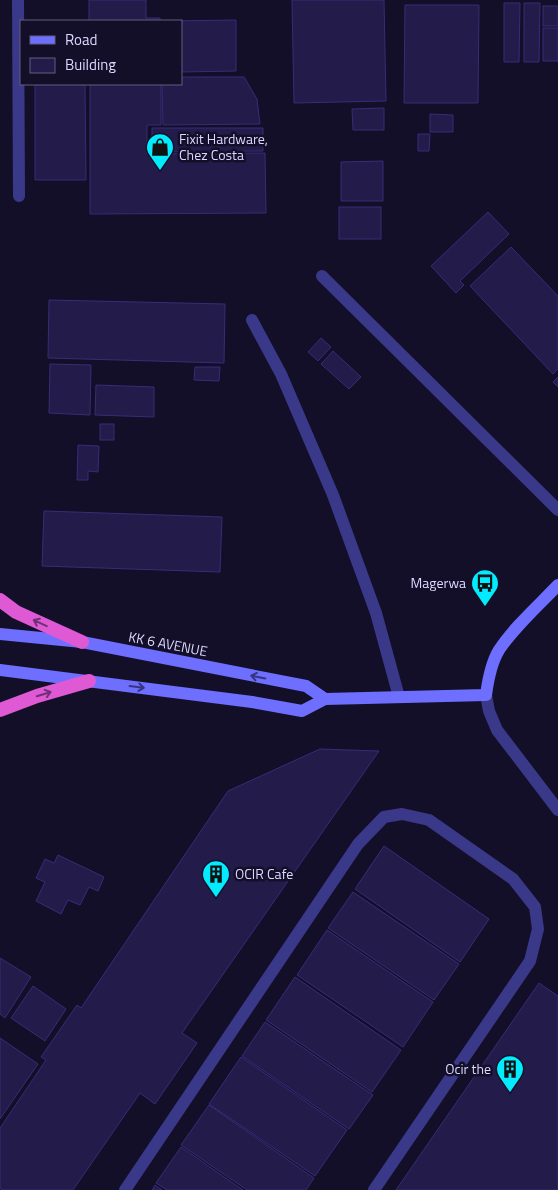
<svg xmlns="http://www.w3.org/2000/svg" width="558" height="1190" viewBox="0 0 558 1190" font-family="'Titillium Web',sans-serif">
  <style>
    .building { fill: #231b4a; stroke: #392c77 }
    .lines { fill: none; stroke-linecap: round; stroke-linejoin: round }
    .service { stroke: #3a3989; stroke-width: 12 }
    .minor { stroke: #3a3989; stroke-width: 12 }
    .secondary { stroke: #6e6eff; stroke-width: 12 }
    .trunk { stroke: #df58d4; stroke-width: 14 }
    .oneway { stroke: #6f3076 }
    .oneway2 { stroke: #37357f }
    .labels { text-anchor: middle; stroke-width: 5; stroke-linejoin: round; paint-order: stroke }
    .poi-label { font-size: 14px; fill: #dbd7ff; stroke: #130f29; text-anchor: start }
    .street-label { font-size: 14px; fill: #dbd7ff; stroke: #130f29 }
  </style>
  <rect width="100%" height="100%" fill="#130f29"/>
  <!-- building -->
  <g class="building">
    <path d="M89,0h57v18h14v3h-71z"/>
    <path d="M292,0h92l2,101 -92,2z"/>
    <path d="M504,3h16l-1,59h-15z"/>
    <path d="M524,3h16l-1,59h-15z"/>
    <path d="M405,5h74l-1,98h-74z"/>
    <rect x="543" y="6" width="15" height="20"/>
    <path d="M236,20v51l-55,1v-51h-16z"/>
    <rect x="543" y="28" width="15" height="33"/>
    <path d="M181,77h63l13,22 3,25 -97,1 -1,-41h19z"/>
    <path d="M35,84h50l1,96h-51z"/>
    <path d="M90,84h71v41h-14v29l118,-1 1,60 -176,1z"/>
    <path d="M384,108v22h-31l-1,-21z"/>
    <path d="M430,114l23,1v17h-23z"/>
    <path d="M152,128h111v23l-111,1z"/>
    <path d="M418,134h12l-1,17h-11z"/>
    <path d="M383,161v40h-42v-39z"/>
    <rect x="339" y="207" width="42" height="32"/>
    <path d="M488,212l21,22 -49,47 4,4 -8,8 -25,-27z"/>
    <path d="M511,247l47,49v73l-5,5 -83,-88z"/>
    <path d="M49,300l176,4 -1,59 -176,-5z"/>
    <path d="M321,338l10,9 -13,14 -10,-9z"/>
    <path d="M333,351l28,26 -12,12 -28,-25z"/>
    <path d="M50,364l41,1 -1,50 -41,-2z"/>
    <path d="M195,367h25l-1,14 -25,-1z"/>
    <path d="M558,377v10l-5,-5z"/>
    <path d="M96,385l58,2v30l-59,-2z"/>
    <rect x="100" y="424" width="14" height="16"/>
    <path d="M78,445l21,1 -1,26 -10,-1v9h-11z"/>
    <path d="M44,511l178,6 -2,55 -178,-6z"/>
    <path d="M320,749l59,2 -197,282 15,10 -42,61 -15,-11 -67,97h-71l-2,-2v-60l46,-68 -5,-3 36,-52 4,3 147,-217z"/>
    <path d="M384,846l105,73 -29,43 -105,-73z"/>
    <path d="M58,855l46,22 -6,14 -9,-4 -9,18 -12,-5 -7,14 -25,-13 9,-19 -9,-4 9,-19 9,4z"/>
    <path d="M353,892l106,72 -25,36 -106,-72z"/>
    <path d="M327,930l106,72 -30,45 -106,-72z"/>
    <path d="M0,958l31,19 -26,41 -5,-4z"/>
    <path d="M295,977l106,73 -29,42 -106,-72z"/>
    <path d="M539,983l19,13v194h-162z"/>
    <path d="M33,986l33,23 -21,32 -34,-23z"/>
    <path d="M265,1022l108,73 -24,34 -107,-73z"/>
    <path d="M0,1038l38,26 -38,55z"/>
    <path d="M241,1057l106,73 -32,46 -106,-72z"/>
    <path d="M209,1105l105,73 -8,12h-59l-66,-45z"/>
    <path d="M181,1147l62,43h-76l-11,-7z"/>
    <path d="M155,1185l7,5h-10z"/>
  </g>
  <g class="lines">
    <!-- service -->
    <g class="service">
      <path d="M18,0l1,196"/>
      <path d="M322,276l236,234"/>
      <path d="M252,320l29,54 52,121 43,118 23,84"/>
      <path d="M125,1190l233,-346 26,-27 18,-3 27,6 84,59 22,28 3,22 -8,32 -156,229"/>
    </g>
    <!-- minor -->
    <path class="minor" d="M486,695l3,16 8,19 61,80"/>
    <!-- secondary -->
    <g class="secondary">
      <path d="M0,634l82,8 224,44 19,13"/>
      <path d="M0,670l252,32 50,9 23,-12 161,-4c2,-15 5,-32 13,-45 15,-23 40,-45 59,-65"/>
    </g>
    <!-- trunk -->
    <g class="trunk">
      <path d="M0,600l16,12 66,30"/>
      <path d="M0,710l37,-14 52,-15"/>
    </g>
  </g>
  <!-- one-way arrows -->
  <defs><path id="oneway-shaft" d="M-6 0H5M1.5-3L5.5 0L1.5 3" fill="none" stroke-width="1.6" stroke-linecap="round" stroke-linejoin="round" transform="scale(1.25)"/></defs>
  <g class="oneway">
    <use href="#oneway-shaft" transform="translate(40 623) rotate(-155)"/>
    <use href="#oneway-shaft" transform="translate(44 694) rotate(-17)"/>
  </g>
  <g class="oneway2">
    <use href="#oneway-shaft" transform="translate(258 677) rotate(-169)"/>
    <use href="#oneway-shaft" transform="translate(137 687) rotate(7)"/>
  </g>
  <!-- icons -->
  <defs>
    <g id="shop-pin" transform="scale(1.4375)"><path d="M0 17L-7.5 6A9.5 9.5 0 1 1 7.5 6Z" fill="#03ecff" stroke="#130f29"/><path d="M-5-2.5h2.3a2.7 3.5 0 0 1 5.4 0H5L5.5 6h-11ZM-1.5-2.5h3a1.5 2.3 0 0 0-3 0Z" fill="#111"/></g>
    <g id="bus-pin" transform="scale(1.4375)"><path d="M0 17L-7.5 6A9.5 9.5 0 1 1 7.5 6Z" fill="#03ecff" stroke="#130f29"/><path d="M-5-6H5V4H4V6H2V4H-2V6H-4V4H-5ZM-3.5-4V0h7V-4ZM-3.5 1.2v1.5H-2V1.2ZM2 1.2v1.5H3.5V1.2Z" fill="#111"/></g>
    <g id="building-pin" transform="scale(1.4375)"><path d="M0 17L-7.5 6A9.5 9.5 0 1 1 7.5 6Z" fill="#03ecff" stroke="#130f29"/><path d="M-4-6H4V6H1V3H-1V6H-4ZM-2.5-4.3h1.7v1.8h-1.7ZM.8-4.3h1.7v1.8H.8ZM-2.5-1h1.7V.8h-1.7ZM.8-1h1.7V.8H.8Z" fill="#111"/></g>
  </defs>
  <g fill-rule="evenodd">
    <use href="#shop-pin" x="160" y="147"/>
    <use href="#bus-pin" x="485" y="583"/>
    <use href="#building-pin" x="216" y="874"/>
    <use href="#building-pin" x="510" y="1069"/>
  </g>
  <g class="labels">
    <!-- poi labels -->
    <g class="poi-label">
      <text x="179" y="144">Fixit Hardware,<tspan x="179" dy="16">Chez Costa</tspan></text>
      <text x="466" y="588" text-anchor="end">Magerwa</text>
      <text x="235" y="879">OCIR Cafe</text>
      <text x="491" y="1074" text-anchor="end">Ocir the</text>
    </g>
    <!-- street labels -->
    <g class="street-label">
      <text transform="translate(168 644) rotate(11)" y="5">KK 6 AVENUE</text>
    </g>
  </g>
  <!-- legend -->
  <rect x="20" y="20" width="162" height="65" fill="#130f29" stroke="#635f7f"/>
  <rect x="30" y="36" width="25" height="8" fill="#6e6eff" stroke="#635f7f"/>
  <text x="65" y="45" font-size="15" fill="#dbd7ff">Road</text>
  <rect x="30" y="58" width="25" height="15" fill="#231b4a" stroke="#635f7f"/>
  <text x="65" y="70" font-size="15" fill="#dbd7ff">Building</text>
</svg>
